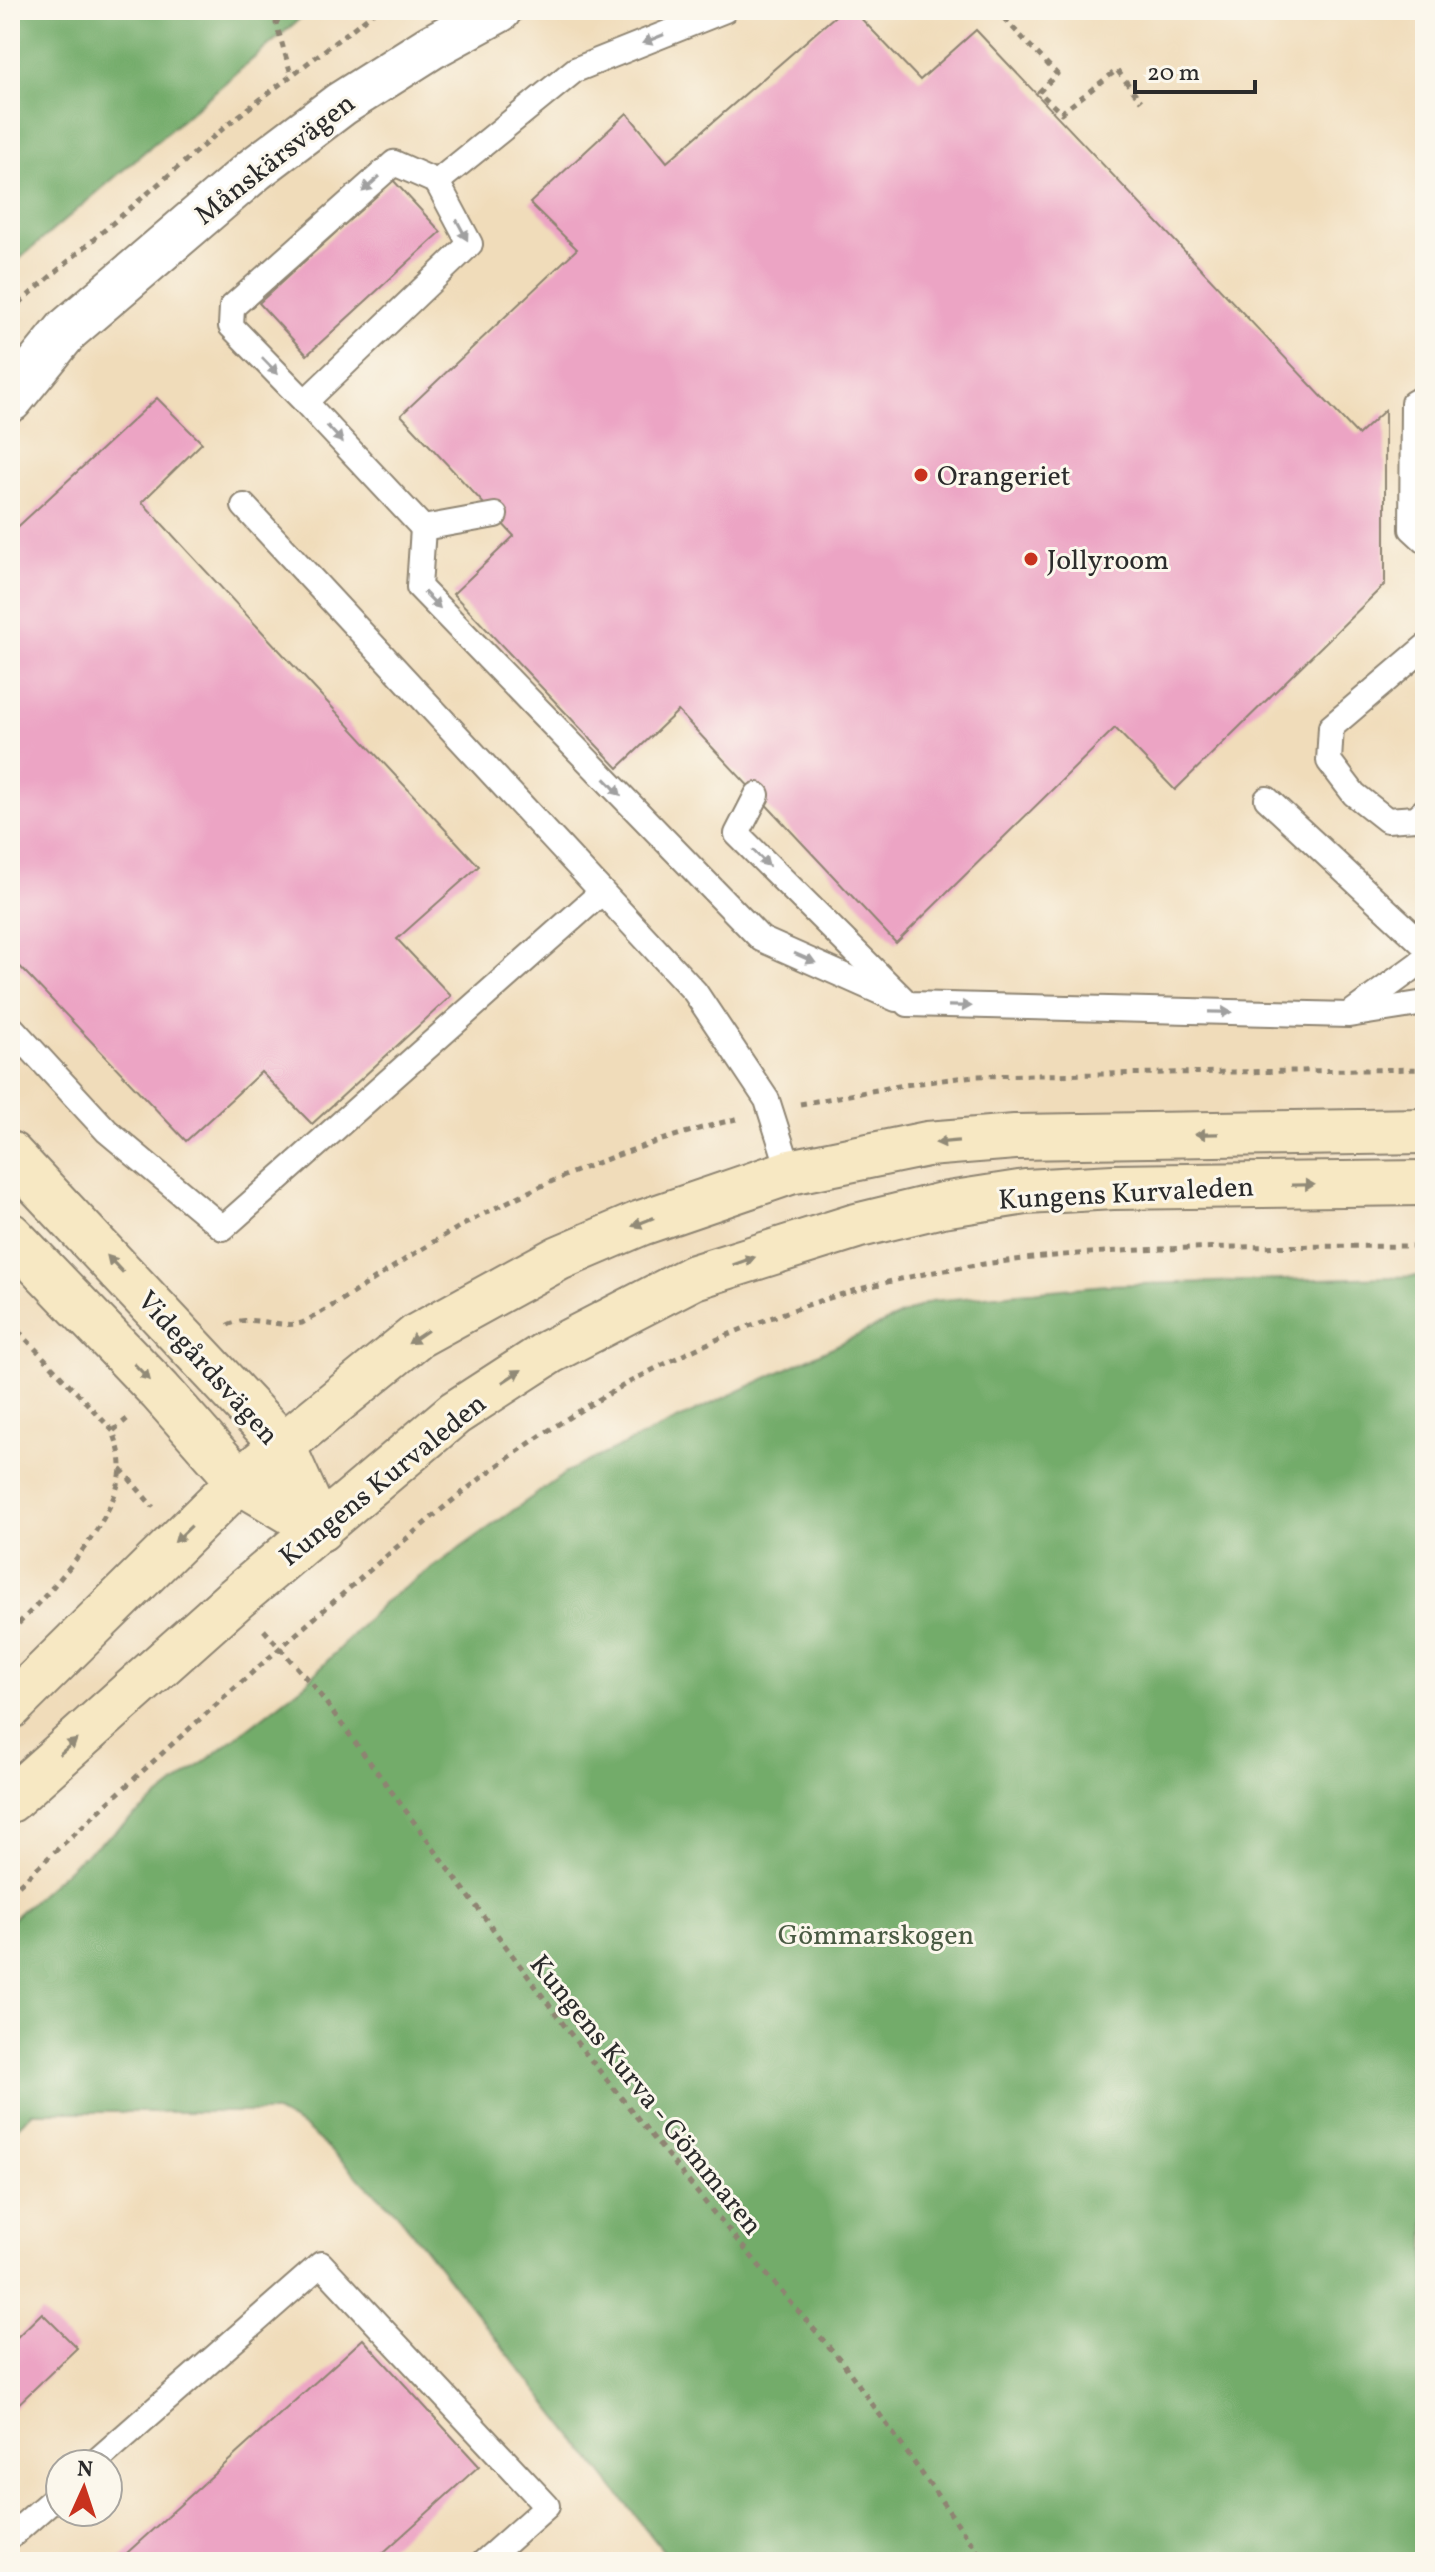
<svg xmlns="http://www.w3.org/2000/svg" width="1435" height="2572" viewBox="0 0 1435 2572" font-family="Vollkorn,serif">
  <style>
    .forest { fill: #73ac6b; stroke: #4f6c4b; stroke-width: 2 }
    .building { fill: #eca4c4 }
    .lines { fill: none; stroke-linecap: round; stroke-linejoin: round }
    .lane-casing { stroke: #8e8472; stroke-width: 28 }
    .street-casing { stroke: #8e8472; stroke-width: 48 }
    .secondary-casing { stroke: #8e8472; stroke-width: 48 }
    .path { stroke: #8e8472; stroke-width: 5; stroke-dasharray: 6 6; stroke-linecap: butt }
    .lane { stroke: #fff; stroke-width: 24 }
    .street { stroke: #fff; stroke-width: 44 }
    .secondary { stroke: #f7e8c3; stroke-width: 44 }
    .oneway { fill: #a0a0a0 }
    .oneway2 { fill: #918a77 }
    .poi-dot { fill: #c8321e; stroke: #fbf7ec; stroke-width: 3 }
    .labels { text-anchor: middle; stroke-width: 6; stroke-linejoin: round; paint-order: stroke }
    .street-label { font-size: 28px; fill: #2b2b2b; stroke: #fbf7ec }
    .poi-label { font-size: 28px; fill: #2b2b2b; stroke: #fbf7ec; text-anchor: start }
    .park-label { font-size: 28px; fill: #495a43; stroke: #fbf7ec }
  </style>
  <rect width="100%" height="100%" fill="#fbf7ec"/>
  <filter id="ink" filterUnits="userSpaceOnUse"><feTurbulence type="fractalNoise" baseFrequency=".0125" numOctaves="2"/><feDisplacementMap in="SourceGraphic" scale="16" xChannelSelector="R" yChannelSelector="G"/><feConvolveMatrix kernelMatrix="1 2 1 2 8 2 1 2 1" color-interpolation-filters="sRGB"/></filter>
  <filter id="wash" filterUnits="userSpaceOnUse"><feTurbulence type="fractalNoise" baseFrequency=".006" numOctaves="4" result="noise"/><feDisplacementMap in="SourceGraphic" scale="32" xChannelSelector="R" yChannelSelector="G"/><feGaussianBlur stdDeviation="1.8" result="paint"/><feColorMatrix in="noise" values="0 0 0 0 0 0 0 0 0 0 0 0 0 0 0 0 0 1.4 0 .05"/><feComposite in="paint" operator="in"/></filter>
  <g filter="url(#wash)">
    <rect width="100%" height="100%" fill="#f0dcba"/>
    <!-- forest -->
    <g class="forest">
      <path d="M10,10h300l-300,257z"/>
      <path d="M1425,1276v1286h-753l-275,-349 -90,-84 -31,-17h-243l-23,21v-212l68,-61 228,-177 77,-80 187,-133 361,-169 175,-16z"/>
    </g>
    <g id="blocks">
      <!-- building -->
      <g class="building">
        <path d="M842,10h11l67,70 56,-50 382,405 27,-25v174l-210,206 -60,-62 -219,215 -218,-232 -60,57 -165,-174 61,-58 -113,-121 176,-166 -47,-46 97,-90 40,49z"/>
        <path d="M393,180l48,52 -134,123 -48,-52z"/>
        <path d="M157,398l45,45 -60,59 337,364 -82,73 54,57 -139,128 -51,-52 -75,69 -176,-185v-422z"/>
        <path d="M42,2313l35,35 -67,64v-68z"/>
        <path d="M363,2339l116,127 -106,96h-256z"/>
      </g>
    </g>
  </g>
  <g filter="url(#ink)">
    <use href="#blocks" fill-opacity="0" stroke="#8e8472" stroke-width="2"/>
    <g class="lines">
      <!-- lane casing -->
      <g class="lane-casing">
        <g id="lane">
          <path d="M1425,396l-12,7 -1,126 13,12"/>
          <path d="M305,402l-74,-76 1,-19 162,-144 43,19"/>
          <path d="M244,506l451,486 72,108 23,72"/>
          <path d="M495,515l-72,13 -118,-126 165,-158 -33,-62 138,-112 150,-60"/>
          <path d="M423,528l-4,59 342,352 135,60"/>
          <path d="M1425,647l-94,80 -2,34 25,33 33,26 29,-2 9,-8"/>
          <path d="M757,795l-20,39 171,170 441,11 76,-12"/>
          <path d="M1267,799l158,147"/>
          <path d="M1354,1011l71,-52"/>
          <path d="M10,1026l97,105 116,97 379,-336"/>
          <path d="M93,2464l228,-200 226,242 -63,56"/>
          <path d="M10,2537l50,-44"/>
        </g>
      </g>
      <!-- street casing -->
      <g class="street-casing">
        <path id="street" d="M10,400l57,-70 188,-161 86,-65 90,-57 68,-37"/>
      </g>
      <!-- secondary casing -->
      <g class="secondary-casing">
        <g id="secondary">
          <path d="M10,1154l272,290 38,85"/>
          <path d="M10,1235l150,156 79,90 81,48"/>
          <path d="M10,1707l229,-226 178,-145 142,-78 82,-35 149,-51 137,-28 88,-7 410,-6"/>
          <path d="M10,1800l225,-201 220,-186 94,-61 145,-75 162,-51 86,-21 84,-13 87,-5 312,-4"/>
        </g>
      </g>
      <!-- path -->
      <g class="path">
        <path d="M285,10l-9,13 15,51"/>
        <path d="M996,10l61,64 -18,18 22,21 56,-43 24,31"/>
        <path d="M10,311l222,-190 145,-111"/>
        <path d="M800,1104l104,-19 70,-9 451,-7"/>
        <path d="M10,1322l103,109"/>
        <path d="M228,1325c22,-12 49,4 74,-2 50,-27 96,-61 145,-89 91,-52 191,-91 293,-116"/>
        <path d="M121,1469l32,38"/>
        <path d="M264,1630l51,58 263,356 135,168 130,151 142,199"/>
        <path d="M10,1632c36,-35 109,-113 111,-165 0,-13 -4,-24 -8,-36l14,-12"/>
        <path d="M10,1893c104,-96 208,-192 315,-284 62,-53 122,-108 189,-155 127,-90 278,-157 431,-184 159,-27 320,-23 480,-24"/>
      </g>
      <!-- lane -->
      <use href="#lane" class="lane"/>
      <!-- street -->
      <use href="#street" class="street"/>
      <!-- secondary -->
      <use href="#secondary" class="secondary"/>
    </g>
    <!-- one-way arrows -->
    <defs><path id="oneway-solid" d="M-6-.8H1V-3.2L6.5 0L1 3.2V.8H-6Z" transform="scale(2)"/></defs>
    <g class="oneway">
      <use href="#oneway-solid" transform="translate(653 39) rotate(158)"/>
      <use href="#oneway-solid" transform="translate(371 184) rotate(138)"/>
      <use href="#oneway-solid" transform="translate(462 230) rotate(62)"/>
      <use href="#oneway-solid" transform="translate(270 366) rotate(46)"/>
      <use href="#oneway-solid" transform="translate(335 434) rotate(47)"/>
      <use href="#oneway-solid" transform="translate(432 600) rotate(46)"/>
      <use href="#oneway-solid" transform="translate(613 787) rotate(46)"/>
      <use href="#oneway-solid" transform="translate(761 858) rotate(45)"/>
      <use href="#oneway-solid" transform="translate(805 958) rotate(24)"/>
      <use href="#oneway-solid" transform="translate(960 1006) rotate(1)"/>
      <use href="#oneway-solid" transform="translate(1220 1012) rotate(1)"/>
    </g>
    <g class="oneway2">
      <use href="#oneway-solid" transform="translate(1207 1134) rotate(179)"/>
      <use href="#oneway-solid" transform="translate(947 1142) rotate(175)"/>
      <use href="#oneway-solid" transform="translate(1303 1185) rotate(-1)"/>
      <use href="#oneway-solid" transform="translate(643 1222) rotate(158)"/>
      <use href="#oneway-solid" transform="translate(744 1261) rotate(-19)"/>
      <use href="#oneway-solid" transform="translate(115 1264) rotate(-133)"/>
      <use href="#oneway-solid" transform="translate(418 1337) rotate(146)"/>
      <use href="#oneway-solid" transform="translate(142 1372) rotate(46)"/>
      <use href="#oneway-solid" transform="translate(512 1376) rotate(-33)"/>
      <use href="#oneway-solid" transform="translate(183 1534) rotate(136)"/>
      <use href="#oneway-solid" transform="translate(68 1747) rotate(-41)"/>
    </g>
  </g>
  <!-- markers -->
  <g class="poi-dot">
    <circle cx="921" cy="475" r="8"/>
    <circle cx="1031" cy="559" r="8"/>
  </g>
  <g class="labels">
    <!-- street labels -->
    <g class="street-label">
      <text transform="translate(274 158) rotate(-38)" y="10">Månskärsvägen</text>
      <text transform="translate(1126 1192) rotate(-3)" y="10">Kungens Kurvaleden</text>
      <text transform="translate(209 1367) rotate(48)" y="10">Videgårdsvägen</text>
      <text transform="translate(382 1479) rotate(-39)" y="10">Kungens Kurvaleden</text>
      <text transform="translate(647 2094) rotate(51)" y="10">Kungens Kurva - Gömmaren</text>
    </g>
    <!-- poi labels -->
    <g class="poi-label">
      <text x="937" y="485">Orangeriet</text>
      <text x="1047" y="569">Jollyroom</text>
    </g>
    <!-- park labels -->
    <g class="park-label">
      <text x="876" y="1944">Gömmarskogen</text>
    </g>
  </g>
  <!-- margin -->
  <rect width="1435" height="2572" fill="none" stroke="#fbf7ec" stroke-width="40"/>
  <!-- north arrow -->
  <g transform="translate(84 2488) rotate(3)"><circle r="38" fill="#fbf7ec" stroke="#a8a59f" stroke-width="2"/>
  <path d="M0-6L14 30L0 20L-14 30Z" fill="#c8321e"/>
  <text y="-12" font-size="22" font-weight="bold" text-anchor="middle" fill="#2b2b2b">N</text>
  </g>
  <!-- scale -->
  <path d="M1135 80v12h120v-12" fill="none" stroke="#2b2b2b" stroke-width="4"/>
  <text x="1147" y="80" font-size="24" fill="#2b2b2b" stroke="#fbf7ec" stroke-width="6" paint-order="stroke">20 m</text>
</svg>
